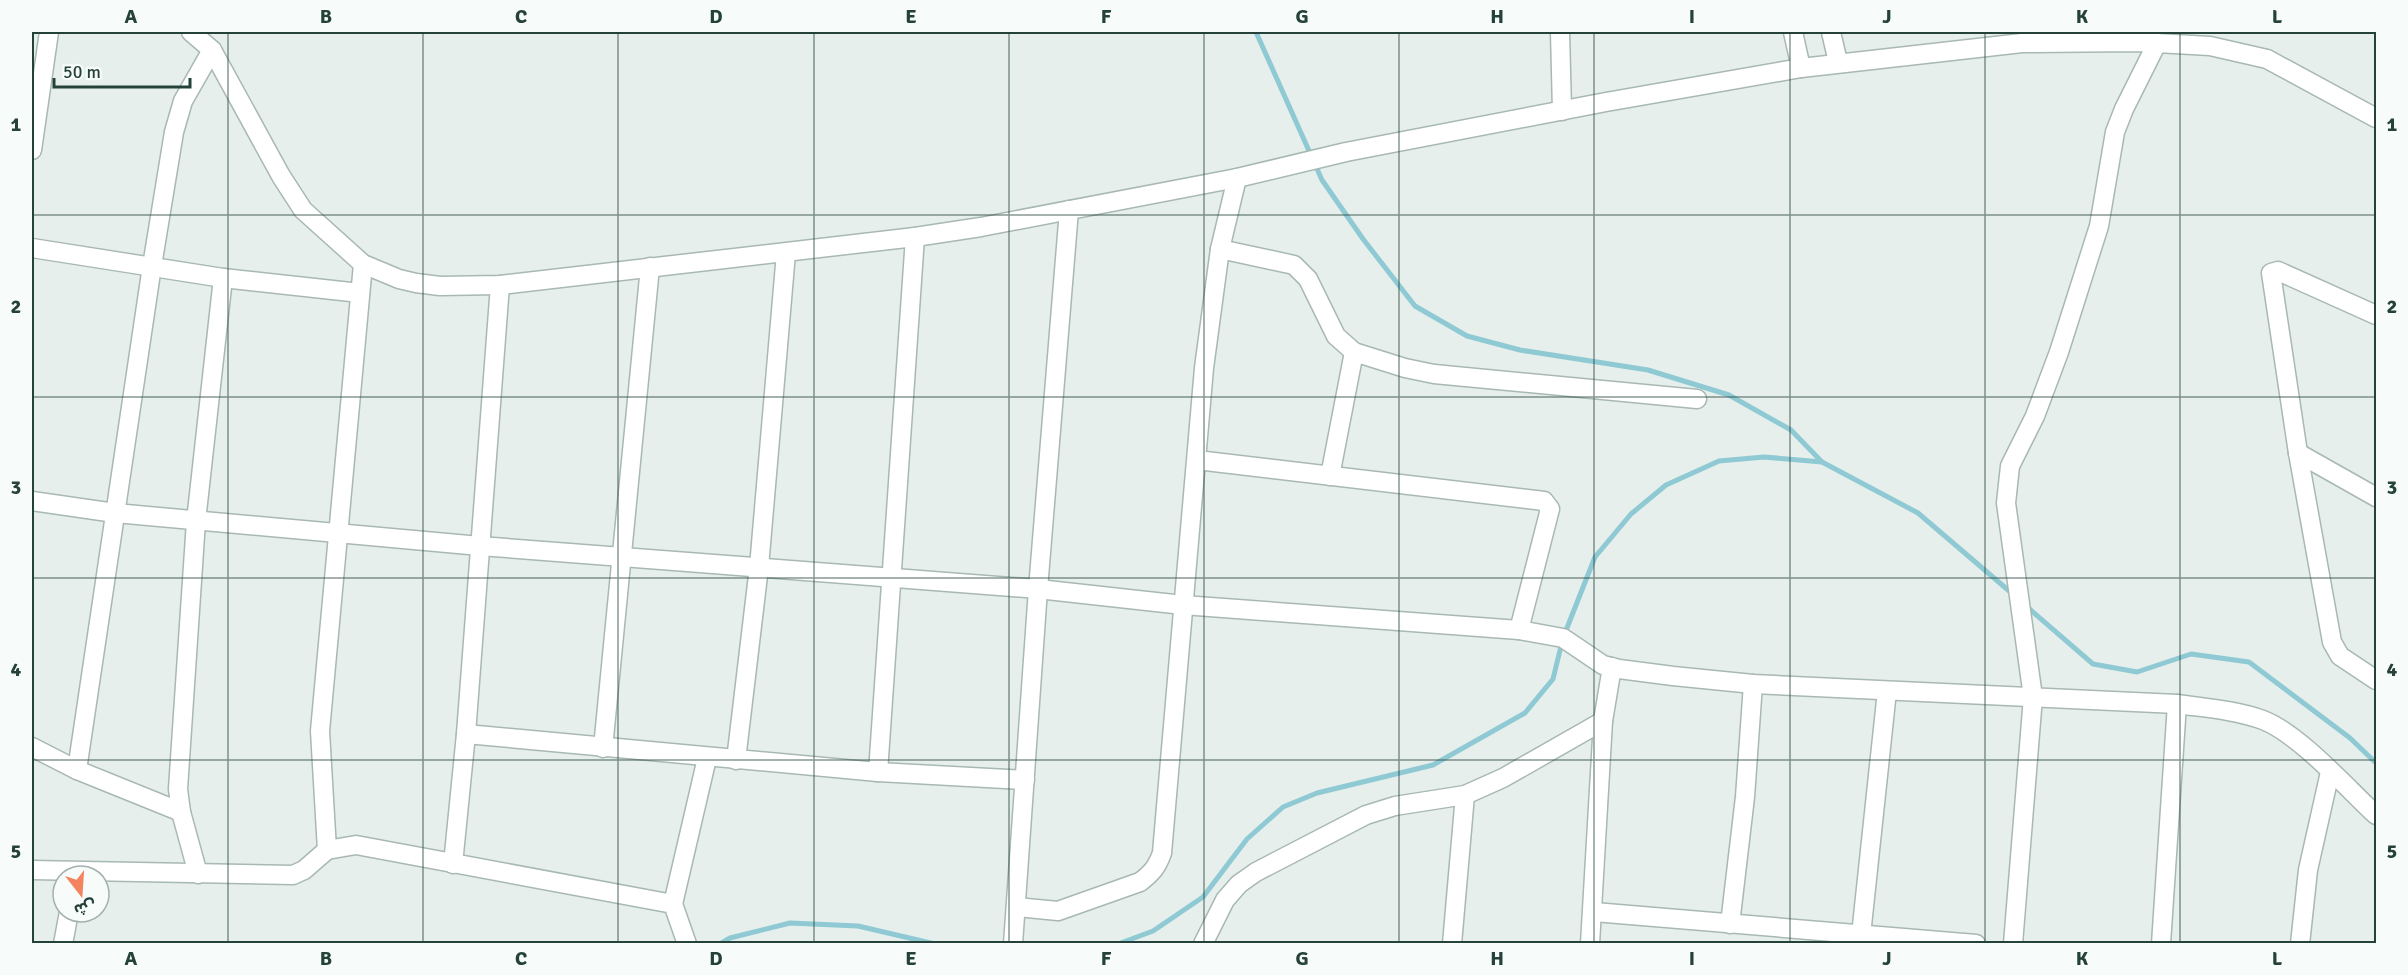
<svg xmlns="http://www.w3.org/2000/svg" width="2408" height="975" viewBox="0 0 2408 975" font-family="Signika,'Noto Sans Arabic',sans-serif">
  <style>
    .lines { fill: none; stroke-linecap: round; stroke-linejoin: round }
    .stream { stroke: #8ec9d4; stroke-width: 5 }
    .street-casing { stroke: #a8b8b2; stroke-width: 21 }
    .street { stroke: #fff; stroke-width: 18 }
    .grid { fill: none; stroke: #24423a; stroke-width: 1.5; stroke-opacity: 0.55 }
    .neatline { fill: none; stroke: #24423a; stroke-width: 2 }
    .grid-label { font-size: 20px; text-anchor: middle; font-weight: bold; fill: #24423a }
  </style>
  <rect width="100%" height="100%" fill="#e6efeb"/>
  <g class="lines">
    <!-- stream -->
    <g class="stream">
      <path d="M1256,32l66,148 41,59 52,67 52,30 53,14 128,20 81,25 62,35 31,32 96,51 97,83"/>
      <path d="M2026,606l67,58 44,8 54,-18 58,8 101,76 26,25"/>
      <path d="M720,944l10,-6 60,-15 68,3 77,18"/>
      <path d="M1118,944l35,-13 50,-34 44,-58 36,-32 34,-14 116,-28 92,-52 28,-34 10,-41 32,-81 36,-43 35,-29 53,-24 45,-4 58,5"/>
    </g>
    <!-- street casing -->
    <g class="street-casing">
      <g id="street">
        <path d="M191,32l21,18 69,126 22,34 60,54 36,15 17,4 24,3 60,-1 415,-48 66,-10 256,-49 109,-26 260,-50 195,-34 221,-25 116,-1 72,4 57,13 109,59"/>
        <path d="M1560,32l2,79"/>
        <path d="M1793,32l8,36"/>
        <path d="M1831,32l7,30"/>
        <path d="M32,150l17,-118"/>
        <path d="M32,248l191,30 137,15"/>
        <path d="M1220,249l74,16 14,14 28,57 18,16 51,16 29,6 263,25"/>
        <path d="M363,264l-43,467 7,119 29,-5 317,59 14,40"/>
        <path d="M2376,315l-98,-44 -7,2 27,180 34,189 8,14 36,24"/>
        <path d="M2298,453l78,44"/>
        <path d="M1197,460l347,41 6,8 -31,121"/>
        <path d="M1330,476l24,-124"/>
        <path d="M32,501l83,12 365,33 558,43 145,16 336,25 44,8 40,27 16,4 54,7 80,8 424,20c28,4 59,6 86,16 36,14 84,68 113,95"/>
        <path d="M466,734l412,38 147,8"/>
        <path d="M32,747l45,23 104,42"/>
        <path d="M603,748l47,-481"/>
        <path d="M736,760l23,-193 27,-314"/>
        <path d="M77,770l75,-504 22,-134 9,-31 29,-51"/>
        <path d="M878,772l37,-535"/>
        <path d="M453,864l13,-130 34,-449"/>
        <path d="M32,870l261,5 11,-5 23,-20"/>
        <path d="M198,874l-17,-62 -3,-23 18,-268 27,-243"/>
        <path d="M673,904l34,-146"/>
        <path d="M1016,907l42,4 82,-29c12,-9 17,-15 22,-29l42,-485 16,-119 17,-71"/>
        <path d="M1594,912l382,32"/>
        <path d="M1730,924l15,-127 8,-113"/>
        <path d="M1861,935l26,-244"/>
        <path d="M63,944l6,-32"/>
        <path d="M1013,944l25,-355 31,-379"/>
        <path d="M1203,944l22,-44 14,-16 17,-12 110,-57 29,-9 70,-11"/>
        <path d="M1452,944l13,-149 38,-17 100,-57"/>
        <path d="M1590,944l13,-223 9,-54"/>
        <path d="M2013,944l20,-247 -27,-194 4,-37 25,-50 24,-64 40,-126 16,-94 9,-23 33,-66"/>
        <path d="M2161,944l16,-240"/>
        <path d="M2300,944l8,-74 22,-98"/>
      </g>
    </g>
    <!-- street -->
    <use href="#street" class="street"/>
  </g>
  <!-- grid -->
  <path class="grid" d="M228,32v912M423,32v912M618,32v912M814,32v912M1009,32v912M1204,32v912M1399,32v912M1594,32v912M1790,32v912M1985,32v912M2180,32v912M32,215h2344M32,397h2344M32,578h2344M32,760h2344"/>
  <!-- border -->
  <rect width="2408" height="975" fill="none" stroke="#f7fbf9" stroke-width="66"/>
  <!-- north arrow -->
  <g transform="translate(81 894) rotate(163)"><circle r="28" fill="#f7fbf9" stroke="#a3b1ad" stroke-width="1.5"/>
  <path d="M0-4.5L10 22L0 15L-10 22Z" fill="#f4845f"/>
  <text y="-9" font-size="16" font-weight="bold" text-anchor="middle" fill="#24423a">ش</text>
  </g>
  <!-- scale -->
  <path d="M54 78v9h136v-9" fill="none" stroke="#24423a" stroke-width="3"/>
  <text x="63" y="78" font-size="18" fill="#24423a" stroke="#f7fbf9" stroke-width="4.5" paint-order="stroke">50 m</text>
  <rect x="33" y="33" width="2342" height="909" class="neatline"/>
  <g class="grid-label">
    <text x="131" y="23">A</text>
    <text x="326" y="23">B</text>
    <text x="521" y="23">C</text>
    <text x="716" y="23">D</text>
    <text x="911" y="23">E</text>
    <text x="1106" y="23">F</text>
    <text x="1302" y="23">G</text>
    <text x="1497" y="23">H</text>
    <text x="1692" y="23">I</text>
    <text x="1887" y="23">J</text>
    <text x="2082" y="23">K</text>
    <text x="2277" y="23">L</text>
    <text x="16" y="131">1</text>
    <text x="2392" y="131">1</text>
    <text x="16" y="313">2</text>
    <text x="2392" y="313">2</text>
    <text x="16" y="494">3</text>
    <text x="2392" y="494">3</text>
    <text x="16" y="676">4</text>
    <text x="2392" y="676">4</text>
    <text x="16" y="858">5</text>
    <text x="2392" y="858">5</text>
    <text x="131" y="965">A</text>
    <text x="326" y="965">B</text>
    <text x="521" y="965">C</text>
    <text x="716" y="965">D</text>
    <text x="911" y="965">E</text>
    <text x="1106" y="965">F</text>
    <text x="1302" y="965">G</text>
    <text x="1497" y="965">H</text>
    <text x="1692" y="965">I</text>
    <text x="1887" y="965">J</text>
    <text x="2082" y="965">K</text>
    <text x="2277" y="965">L</text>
  </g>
</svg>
